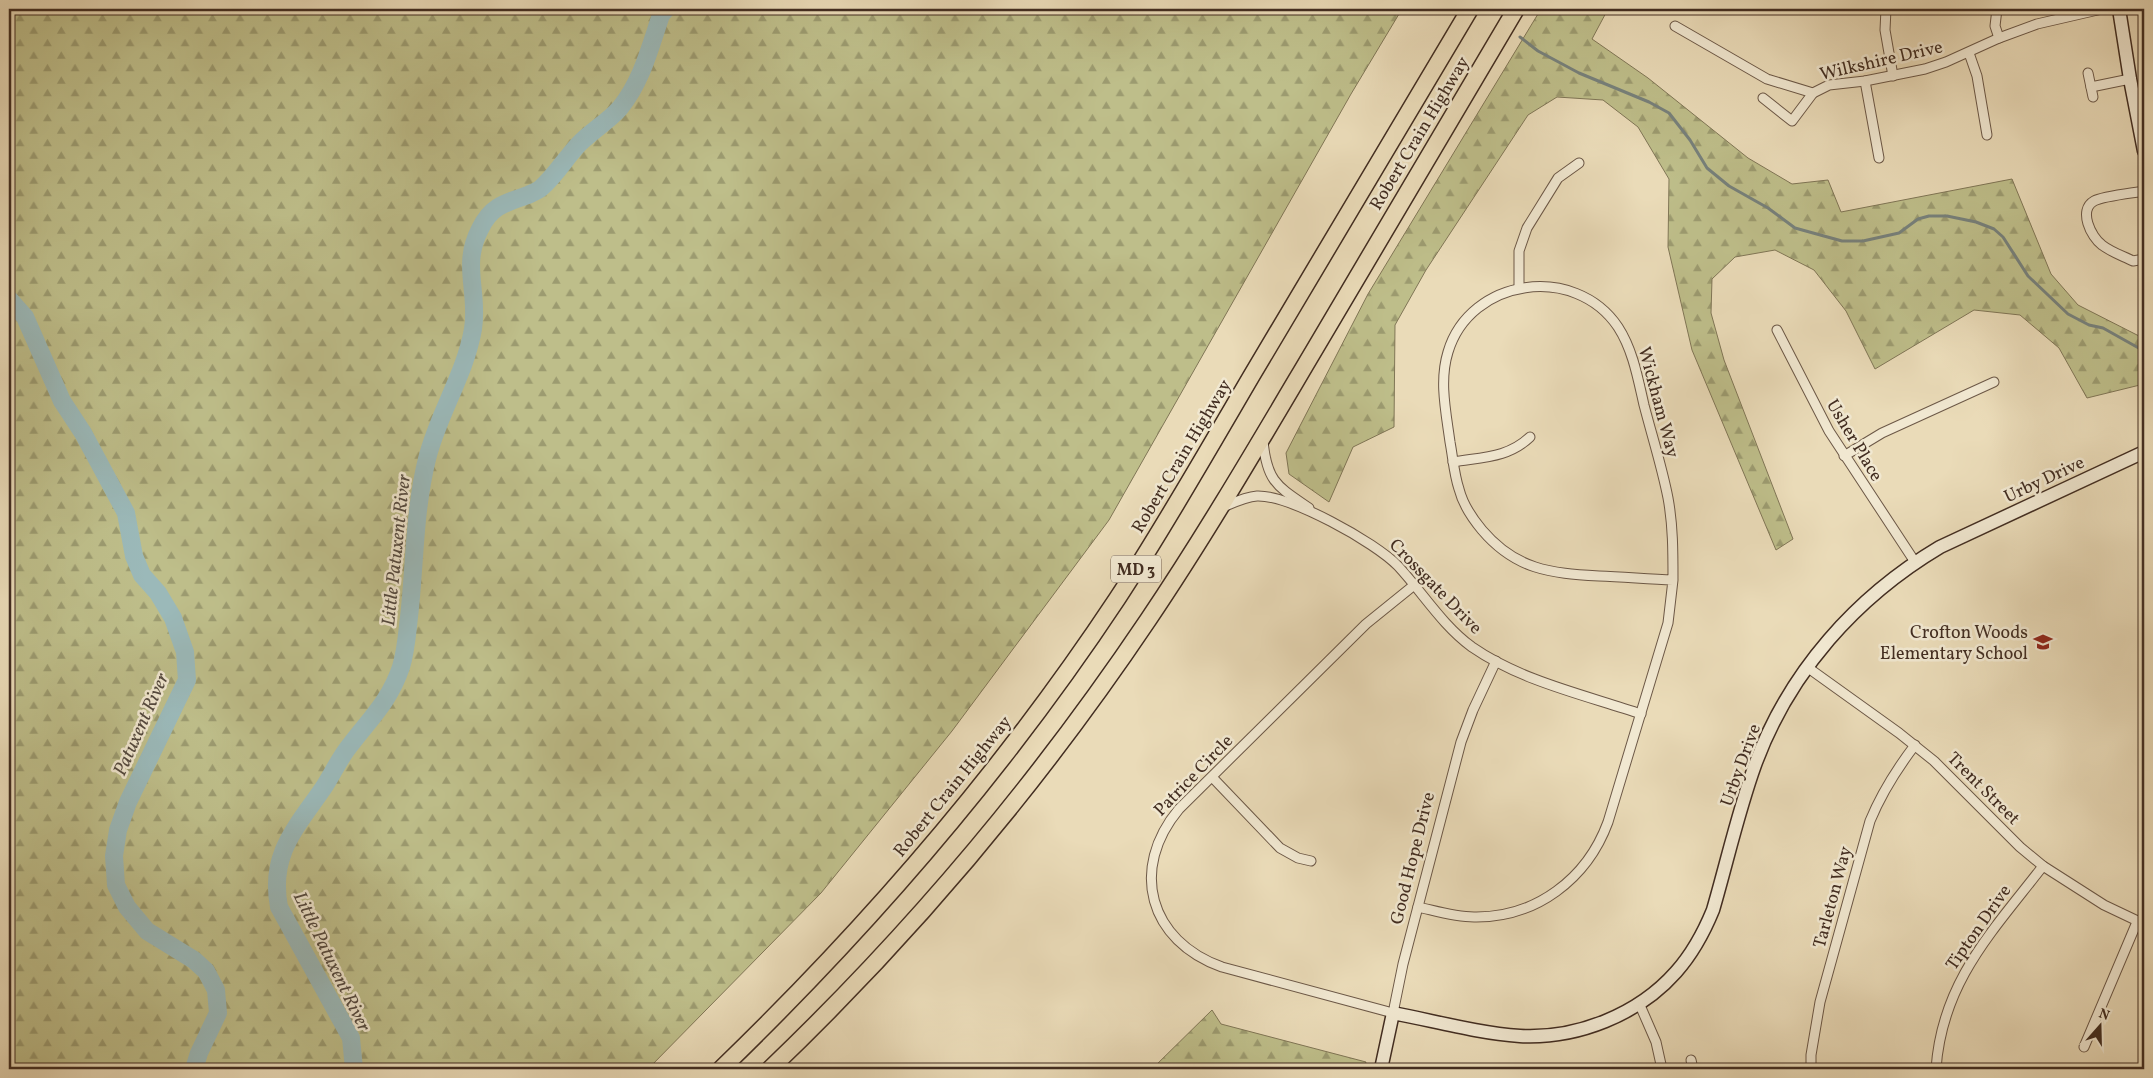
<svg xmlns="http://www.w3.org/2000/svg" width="2153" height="1078" viewBox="0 0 2153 1078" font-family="Vollkorn,serif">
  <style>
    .forest { fill: url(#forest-firs); stroke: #807656 }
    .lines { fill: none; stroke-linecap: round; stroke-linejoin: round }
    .stream { stroke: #77817c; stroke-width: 3 }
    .river { stroke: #9bb9b9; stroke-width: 18 }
    .street-casing { stroke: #6c5847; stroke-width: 11 }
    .secondary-casing { stroke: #422d21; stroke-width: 15 }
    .highway-casing { stroke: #422d21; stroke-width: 19 }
    .street { stroke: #f1e8d1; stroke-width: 9 }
    .secondary { stroke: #f1e8d1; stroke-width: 12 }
    .highway { stroke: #eadbb8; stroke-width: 16 }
    .labels { text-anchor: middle; stroke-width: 5; stroke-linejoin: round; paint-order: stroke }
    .shield { fill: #f1e8d1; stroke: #766556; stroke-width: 1 }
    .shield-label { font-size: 16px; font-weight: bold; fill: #422d21 }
    .street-label { font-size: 18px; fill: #422d21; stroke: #f1e8d1 }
    .poi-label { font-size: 18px; fill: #422d21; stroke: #f1e8d1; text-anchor: end }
    .water-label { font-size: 19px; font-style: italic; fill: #54493f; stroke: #f1e8d1 }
  </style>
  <defs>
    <pattern id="forest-firs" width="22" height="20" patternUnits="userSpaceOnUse" patternTransform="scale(1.25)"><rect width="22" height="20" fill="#bebe8a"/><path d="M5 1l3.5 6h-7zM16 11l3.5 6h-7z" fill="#9c9b70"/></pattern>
  </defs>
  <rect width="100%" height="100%" fill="#eadbb8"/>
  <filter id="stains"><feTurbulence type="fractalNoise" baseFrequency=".004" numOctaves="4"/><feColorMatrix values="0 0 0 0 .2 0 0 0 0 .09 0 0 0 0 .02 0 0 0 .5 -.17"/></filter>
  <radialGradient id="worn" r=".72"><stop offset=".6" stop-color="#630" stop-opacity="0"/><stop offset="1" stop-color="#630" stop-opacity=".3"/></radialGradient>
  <!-- forest -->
  <g class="forest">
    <path d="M9,9h1393l-51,85 -242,426 -157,211 -131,162 -173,176h-639z"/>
    <path d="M1541,9h67l-16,30 56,39 100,80 44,26 36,-4 13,32 171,-33 39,95 27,31 61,31 5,-1v49l-57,14 -28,-50 -39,-33 -46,-5 -99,59 -29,-58 -32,-41 -39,-20 -40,7 -23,22 -1,34 13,47 69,179 -17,11 -84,-200 -24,-103 1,-68 -31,-52 -35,-27 -46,-3 -29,18 -102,155 -31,55 -1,102 -41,20 -24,55 -40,-28 -3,-21 82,-159z"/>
    <path d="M1212,1010l9,14 145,38 -2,7h-212z"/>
  </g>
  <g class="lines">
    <!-- stream -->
    <path class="stream" d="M1520,37l18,14 41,22 70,29 20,11 21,27 17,28 22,18 39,22 27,20 47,13h21l36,-8 19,-14 11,-3h18l29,6 18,7 9,8 25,39 40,38 21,11 14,3 41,23"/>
    <!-- river -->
    <g class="river">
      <path d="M9,299l16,18 37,84 21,32 43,80 8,43 8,19 16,18 15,25 12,34 2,28 -59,122 -10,28 -4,26 2,29 11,22 20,24 47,29 12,11 10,19 2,23 -19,40 -5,16"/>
      <path d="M354,1069l-3,-31 -72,-131c-10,-53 17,-79 45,-120 9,-14 16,-30 27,-43 20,-26 39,-44 50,-77 5,-16 6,-33 8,-50 6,-52 5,-106 18,-158 11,-45 38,-84 46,-130 6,-37 -12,-64 7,-100 11,-23 25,-26 48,-34 4,-2 10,-4 13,-7 14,-12 24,-29 37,-43 12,-13 31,-24 42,-37 22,-27 30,-61 41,-93l5,-6"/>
    </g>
    <!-- street casing -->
    <g class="street-casing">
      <g id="street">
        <path d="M1886,9l-1,21 8,46"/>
        <path d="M1997,9l-2,17 4,12"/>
        <path d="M1675,26l92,53 46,14 16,-8 36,-4 60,-12 21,-7 53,-24 38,-14 65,-15"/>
        <path d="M1969,53l8,23 10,59"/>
        <path d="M2088,73l5,24"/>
        <path d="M1865,81l14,77"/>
        <path d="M2091,87l39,-8"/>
        <path d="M1763,98l29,23 21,-28"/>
        <path d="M2144,191c-11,2 -41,5 -50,10 -16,9 -3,36 8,44 9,7 21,11 31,16l11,-2"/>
        <path d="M1519,288v-37l8,-23 31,-50 21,-15"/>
        <path d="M1777,330l52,101 86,131"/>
        <path d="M1263,441c4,41 14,45 46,67"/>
        <path d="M1844,456l38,-23 112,-51"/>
        <path d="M1453,462c29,-5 55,-4 77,-25"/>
        <path d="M1221,508c12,-5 23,-11 36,-12 33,-1 118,46 141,70 25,27 44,59 74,81 49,34 113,48 169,67"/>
        <path d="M1413,586l-47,38 -187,185c-50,60 -30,132 43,158l171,46 10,-49 58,-222 12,-32 23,-49"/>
        <path d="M1807,667l92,66 35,28 86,86 23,19 61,39 40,19"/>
        <path d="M1212,777l68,71 18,10 13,3"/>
        <path d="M1418,907c18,4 37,10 56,10 62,1 113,-38 134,-95l60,-199 5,-43c-25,-1 -49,-3 -74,-4 -49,-3 -83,-6 -117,-46 -10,-12 -19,-25 -23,-41 -5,-15 -6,-31 -9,-47 -4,-30 -11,-61 -2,-90 22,-74 127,-89 170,-25 15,23 20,52 26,78 8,31 18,62 24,93 5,27 5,54 5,82"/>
        <path d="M1639,1003l17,39 6,27"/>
        <path d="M2084,1047l53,-125"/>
        <path d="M1691,1060l2,9"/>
        <path d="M1811,1069v-14l9,-53 50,-181c12,-29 26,-51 45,-76"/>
        <path d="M1936,1069c6,-87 56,-137 107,-203"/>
      </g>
    </g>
    <!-- secondary casing -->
    <g class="secondary-casing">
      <g id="secondary">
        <path d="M2119,9l11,70 14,72"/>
        <path d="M1381,1069l12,-56c42,8 84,20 127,23 57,3 118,-21 156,-64 16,-18 28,-40 37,-62 14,-48 25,-98 42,-145 34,-93 101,-168 185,-218l204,-95"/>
      </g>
    </g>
    <!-- highway casing -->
    <g class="highway-casing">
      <g id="highway">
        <path d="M721,1069c148,-143 282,-298 396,-470 48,-73 91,-149 135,-224 73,-122 145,-244 218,-366"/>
        <path d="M770,1069c141,-135 269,-287 378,-449 60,-89 114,-182 168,-273 67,-113 133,-226 200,-338"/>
      </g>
    </g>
    <!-- street -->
    <use href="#street" class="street"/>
    <!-- secondary -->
    <use href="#secondary" class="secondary"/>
    <!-- highway -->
    <use href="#highway" class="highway"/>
  </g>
  <!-- icons -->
  <defs>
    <g id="school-bare" transform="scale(1.5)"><path d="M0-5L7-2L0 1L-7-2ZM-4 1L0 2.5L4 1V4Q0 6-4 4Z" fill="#8f2418" stroke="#f1e8d1" stroke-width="2.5" paint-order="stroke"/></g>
  </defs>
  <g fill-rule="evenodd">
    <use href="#school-bare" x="2043" y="642"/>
  </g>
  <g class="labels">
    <!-- shield labels -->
    <rect class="shield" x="1111" y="555.5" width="50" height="27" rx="4"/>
    <g class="shield-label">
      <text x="1136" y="575">MD 3</text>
    </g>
    <!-- street labels -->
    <g class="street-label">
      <text transform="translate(1881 60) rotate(-13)" y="6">Wilkshire Drive</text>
      <text transform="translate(1419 133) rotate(-59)" y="6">Robert Crain Highway</text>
      <text transform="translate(1659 402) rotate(75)" y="6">Wickham Way</text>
      <text transform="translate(1855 440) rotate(59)" y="6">Usher Place</text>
      <text transform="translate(1181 456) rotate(-59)" y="6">Robert Crain Highway</text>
      <text transform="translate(2044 479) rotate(-25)" y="6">Urby Drive</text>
      <text transform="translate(1436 586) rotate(46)" y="6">Crossgate Drive</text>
      <text transform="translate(1740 765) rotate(-70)" y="6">Urby Drive</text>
      <text transform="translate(1193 775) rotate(-46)" y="6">Patrice Circle</text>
      <text transform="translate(952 786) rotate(-51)" y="6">Robert Crain Highway</text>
      <text transform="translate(1984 788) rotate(45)" y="6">Trent Street</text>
      <text transform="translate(1412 858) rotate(-76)" y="6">Good Hope Drive</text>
      <text transform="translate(1832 897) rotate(-75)" y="6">Tarleton Way</text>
      <text transform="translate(1978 927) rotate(-55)" y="6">Tipton Drive</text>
    </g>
    <!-- poi labels -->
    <g class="poi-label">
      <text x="2028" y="638">Crofton Woods<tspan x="2028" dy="21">Elementary School</tspan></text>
    </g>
    <!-- water labels -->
    <g class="water-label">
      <text transform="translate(395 550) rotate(-84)" y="7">Little Patuxent River</text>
      <text transform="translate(140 724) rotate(-66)" y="7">Patuxent River</text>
      <text transform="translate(333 961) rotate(64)" y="7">Little Patuxent River</text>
    </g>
  </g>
  <!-- margin -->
  <rect width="2153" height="1078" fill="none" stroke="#eadbb8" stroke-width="30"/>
  <rect x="10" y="10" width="2133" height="1058" fill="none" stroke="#422d21" stroke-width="2.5"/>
  <rect x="15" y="15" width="2123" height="1048" fill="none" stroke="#422d21"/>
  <!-- north arrow -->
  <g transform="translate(2100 1026) rotate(20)" stroke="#f1e8d1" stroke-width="4" paint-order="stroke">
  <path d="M0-4L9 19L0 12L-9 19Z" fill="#422d21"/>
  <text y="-8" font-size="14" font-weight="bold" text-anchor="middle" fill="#422d21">N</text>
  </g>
  <rect width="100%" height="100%" filter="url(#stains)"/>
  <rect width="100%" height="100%" fill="url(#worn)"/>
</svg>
